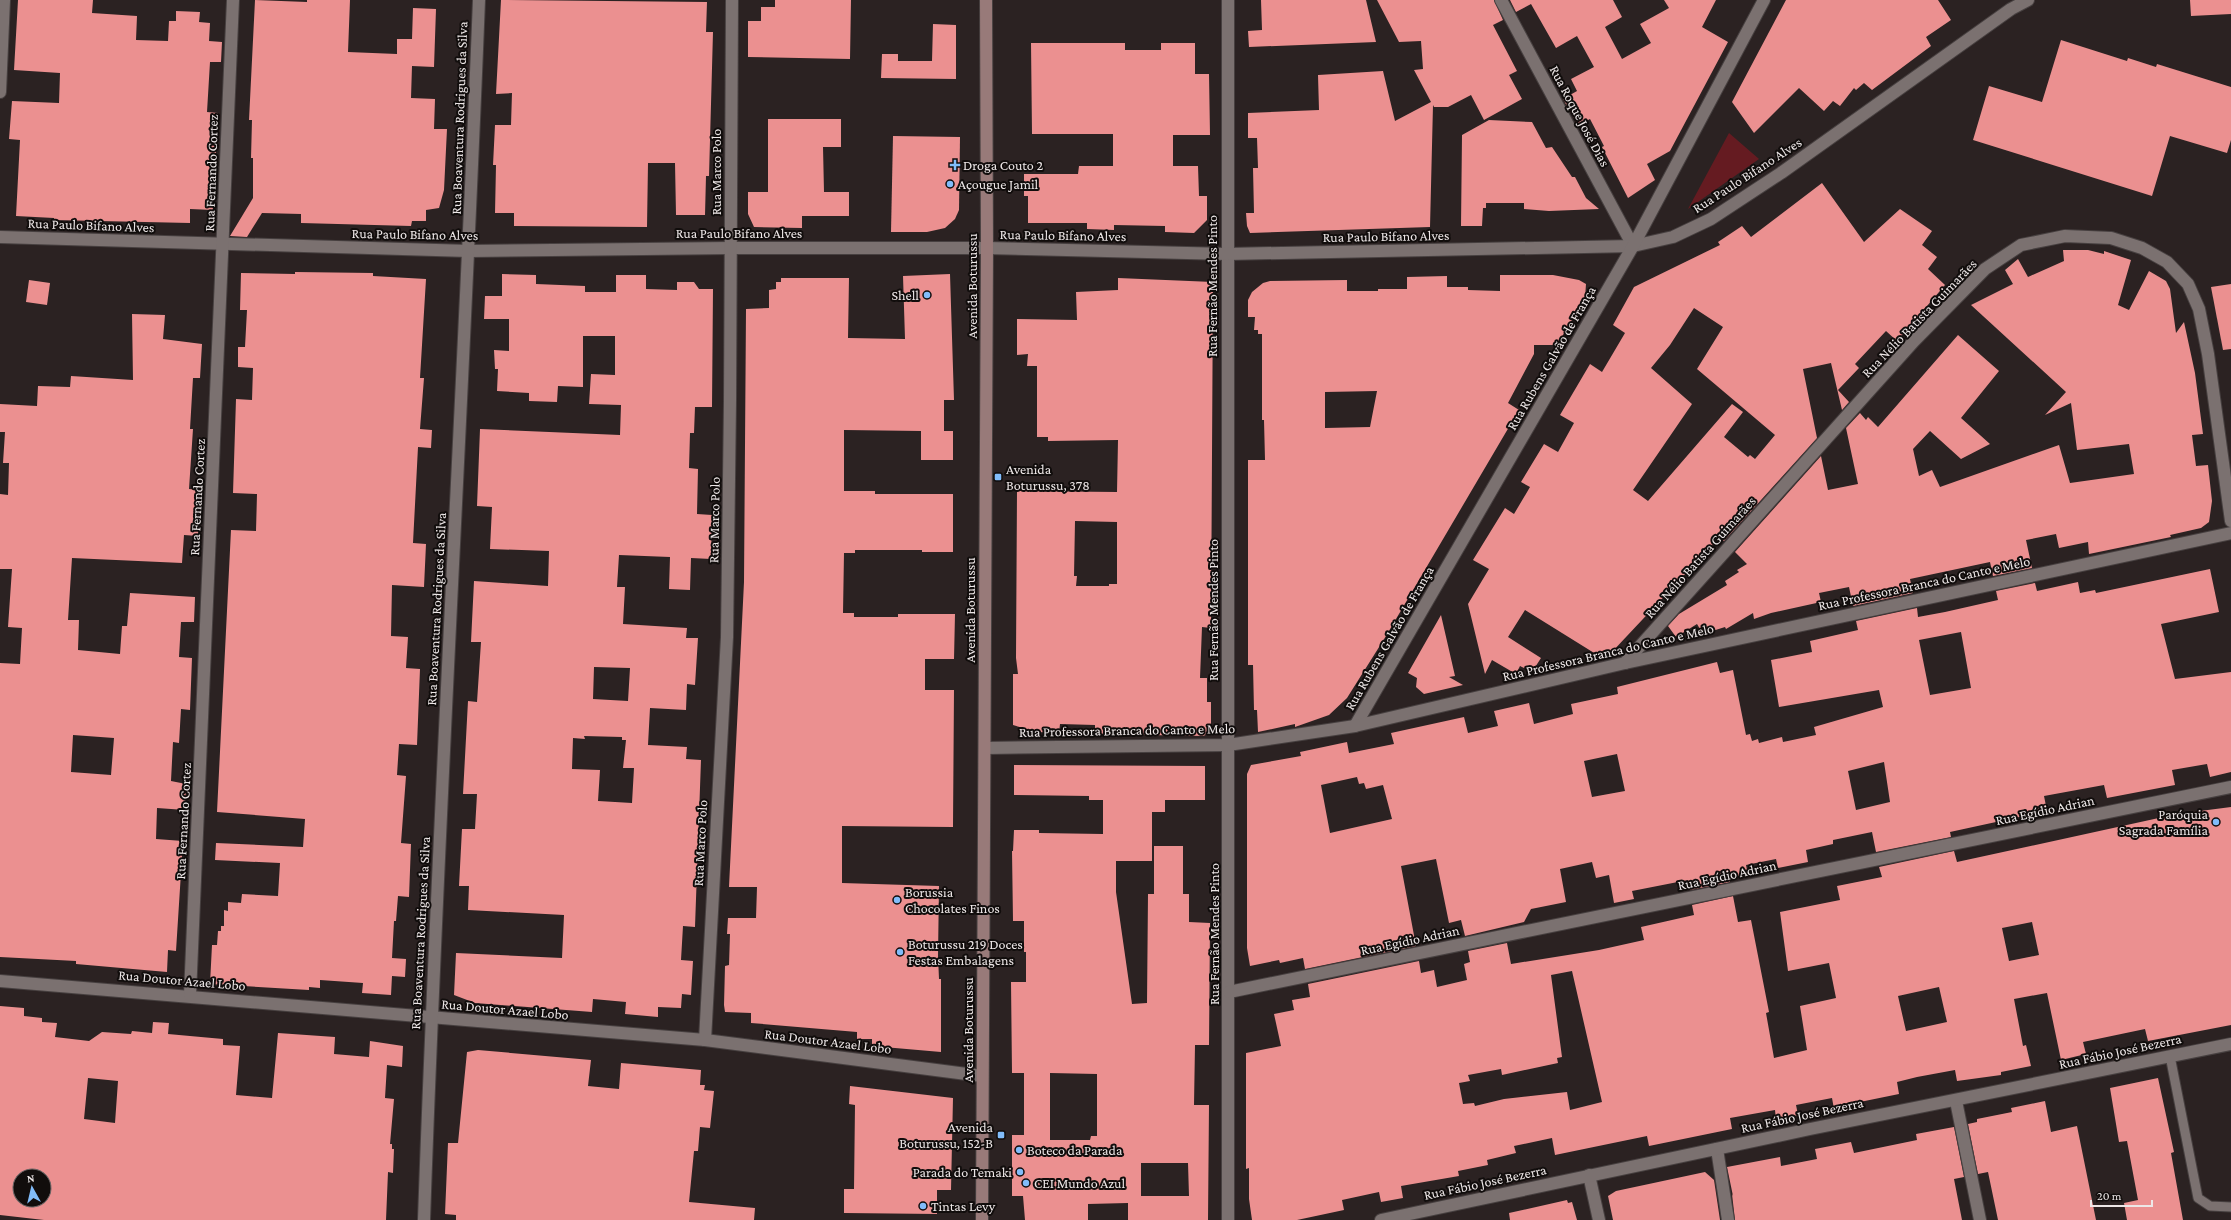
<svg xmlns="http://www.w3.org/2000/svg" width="2231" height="1220" viewBox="0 0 2231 1220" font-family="'Crimson Pro',serif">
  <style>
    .green { fill: #651b21 }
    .building { fill: #eb9090; fill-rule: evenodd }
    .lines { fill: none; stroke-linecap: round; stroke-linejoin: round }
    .lane-casing { stroke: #474040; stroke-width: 11 }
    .street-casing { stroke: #474040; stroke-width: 14 }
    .secondary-casing { stroke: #474040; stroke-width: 14 }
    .lane { stroke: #7b7170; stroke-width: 9 }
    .street { stroke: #7b7170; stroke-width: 12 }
    .secondary { stroke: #987a79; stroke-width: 12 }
    .poi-dot { fill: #81bcfa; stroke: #110d0c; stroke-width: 1.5 }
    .labels { text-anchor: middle; stroke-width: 4; stroke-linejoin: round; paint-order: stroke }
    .street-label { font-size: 14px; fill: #ede7e7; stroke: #110d0c }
    .poi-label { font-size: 14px; fill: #ede7e7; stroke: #110d0c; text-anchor: start }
  </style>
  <rect width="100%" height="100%" fill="#2b2222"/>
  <!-- green -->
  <path class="green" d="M1729,133l30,26 -71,50z"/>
  <!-- building -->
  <g class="building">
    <path d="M18,0h75l-1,13 45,3 -1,24 32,1 1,-20h7v-10l24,1 -1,10 11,1 -1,18 13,1 -1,20h-11l-3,50 11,1 -5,97 -23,-1v14l-136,-3v-2l-38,-2 4,-76 -11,-1 3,-38 47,2 1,-30 -46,-3z"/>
    <path d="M255,0l52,2v-2h43l-2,52 49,2v-15h15l1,-31 23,1 -2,58 -22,-1 -1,32 24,1 -1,30h13l-3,61 -5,18 -13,2v11h-14l-1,5 -110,-3v-9l-39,-1 -15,24 -17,-1 23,-38v-40h-2l1,-38h-3z"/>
    <path d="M501,0l206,2 -1,30h7l-4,144h-3l-1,39h-29l-1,-52h-27l-1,64 -133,-1v-13h-19l1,-48h-3l2,-40h16l1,-32 -16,1z"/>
    <path d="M775,0h76l-1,59 -102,-2v-36h13v-14h14z"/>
    <path d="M1261,0h105l10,42 -127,5 -1,-16 14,-1z"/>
    <path d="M1377,0h117l9,20 -10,5 24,46 -8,4 13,24 -38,21 -13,-25 -23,12h-14l-1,-2 -3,122 -180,6 -3,-7 -1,-13h8l-1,-45h5l-1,-30h-9v-25l71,-3 -1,-35 65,-4 12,50 36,-19 -17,-32 9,-1 -2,-28 -22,1z"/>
    <path d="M1510,0h103l9,17 -17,10 17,32 29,-16 -11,-19 29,-16 -5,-8h52l-14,27 26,15 -58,109 -23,13 8,16 -27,18 -26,-51 2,-1 -14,-27 -12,6 -15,-26 14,-8 -6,-12 23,-12 -17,-31 -21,12 -25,-44 -15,8z"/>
    <path d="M1786,0h152l13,20 -25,17 5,9 -59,44 -8,-7 -8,7 -2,-2 -14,18 -7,-5 -9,10 -25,-23 -45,45 -22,-31z"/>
    <path d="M2190,0h41v14l-40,2z"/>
    <path d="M933,24l23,1v54l-75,-1 1,-24h16v7h34z"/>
    <path d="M2061,40l66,21 1,-3 28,9 1,-3 74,23v53l-4,13 -57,-17 -18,60 -179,-56 16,-54 53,16z"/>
    <path d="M1031,43h94v7h36v-7h34v31h14l1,61h-37v31h25l1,30h8v24l-13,13 -29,-1v-6l-51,-1v5l-27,-1v-6h-59v-27h-4v-22h54l1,-8h34v-32h-81z"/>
    <path d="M768,119h73v28h-18l1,45h25v24h-47v12l-48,-1 -6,-13v-22h20z"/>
    <path d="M1489,120l43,2 14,26 6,-1 20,30h3l11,21 13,11 -50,2 -25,-2v-6h-38v5h-3l-1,18h-21l1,-91z"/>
    <path d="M893,136l67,1 -1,73 -4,9 -10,9 -18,4h-36z"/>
    <path d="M1822,183l42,59 36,-33 32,22 -10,14 15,12 -9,12 17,16 -48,56 -11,-10 -31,33 4,4 -21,22 11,12 -7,8 -11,-47 -28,6 14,69 -93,103 -4,-4 -109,116 -12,3 -74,-46 -17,27 33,21 -9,14 -12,-6 -4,8 -24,-14 -7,14 -17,-70 21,-35 -16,-9 32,-52 9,6 16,-27 -9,-5 23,-38 14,8 16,-29 -14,-8 30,-51 12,8 23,-39 -12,-8 21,-38 86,-42 -2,-3 24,-16 9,11zM1694,308l29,19 -26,42 78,66 -20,24 -5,-4 -2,2 -24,-20 19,-25 -11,-8 -84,97 -15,-11 59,-86 -41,-36 19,-23z"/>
    <path d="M2063,250h25l16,4v-3l27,9 -13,45 11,5 20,-39 17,10 4,8 6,44 8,-11 11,51 8,61 -11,1 4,31 12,-1 4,36 -3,21 -8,6 -31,7 1,2 -82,17 -1,-12 -29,6 -3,-14 -30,6 6,28 -39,8 -3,-14 -80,17 3,14 -60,13 -4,-19 -30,6 2,9 -50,11 -17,6 -1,-6 -27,16 -1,-2 -22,7 -6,-10 -21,13 -8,-11 11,-12 48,-29 -2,-4 14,-9 -2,-2 10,-6 -12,-12 86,-96 7,34 30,-6 -12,-56 14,-15 6,7 2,-3 10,10 80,-92 41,36 -38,47 29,26 -29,15 -31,-28 -17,18 6,27 13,-6 8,17 119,-42 11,38 64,-9 -5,-30 -52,6 -6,-47 -26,12 21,-23 -95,-87 42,-21 -8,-14 13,-11 10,18 36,-16z"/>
    <path d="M295,272l78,1v3l53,3 -6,99h4l-4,51 12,1 -1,18 -13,-1 -5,96 13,1 -2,43 -32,-2 -1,51 17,1 -2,31 14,1 -3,76 -18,-1 -2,31 9,1 -5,67 10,1 -2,53 -11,-1 -2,25h-2l-2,37 14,1 -1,18 -13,-1 -1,19 -29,-2 1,-10 -43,-3v8l-11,-1v3l-99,-6 2,-39h5l1,-14h3v-5h3v-16l4,1v-9l13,1 1,-9 36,2 2,-33 -65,-3 1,-17 87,4 2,-28 -88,-7 14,-282 25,1 1,-37 -24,-1 3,-94 16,1 1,-32 -15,-1v-20h7l2,-37h-7l1,-37 54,1z"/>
    <path d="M502,274l34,1v9l49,2v6h31v-17h30v14l31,1v-8h17l5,7h14l-1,118h-17l-1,26h-4l-1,35 9,1 -1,45 15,1 -1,44 -20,-1 -1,32 -21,-1 1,-32 -51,-2 -2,32h8l-2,37 64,4 -1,10h12l-3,47 -8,-1 -1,26 -36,-2 -2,37 39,2 -1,12 15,1 -6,167 -12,-1 -2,34 12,1 -2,34 -9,-1 -1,14 -23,-1v10l-33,-3 1,-12 -33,-3 -1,13 -117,-9 -21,-8 2,-42 106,5 2,-43 -96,-5 1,-24h-10l3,-57h13l2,-35h-14l5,-93 9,1 4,-60h-10l3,-61 74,5 1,-35 -59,-2 2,-42 -15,-1 3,-77 140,6 1,-30 -32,-1 2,-30 24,1v-39h-32v51l-25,-1 -1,16 -28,-1v-8l-32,-2 1,-22h-3l-1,-19 15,1v-32h-25l1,-23h17zM594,667l36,1 -2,33 -35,-2zM584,736l38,1v3h4l-3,28h11l-2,35 -34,-2 2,-31 -28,-1 1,-31 12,1z"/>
    <path d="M950,274l4,126h-10v31h9v29h-32v-29l-77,-1v61h31v3h78v58h-31v-2h-67v3h-11l-1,60h11v4h44v-3h57l-1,45h-29v31h29l-1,137 -111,-1v57l97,3 -1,70 1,23h2v73l-69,-6v-7h-15v-7l-106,-9v-10l-26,-1 -1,-7 1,-39 4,-1 1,-31h-3l1,-16h28l1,-31h-28l15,-305 2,-273 23,-1v-18l7,-1v-7h5v-4h68l-1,60 57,1 -2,-63z"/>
    <path d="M1500,275h53l26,5 7,4 -1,14 -28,47h-23v9l-26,49 11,7 -133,226 -39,62 -18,17 -34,12v-3l-37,8 -1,-22h-3l-1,-45h-5v-205h17l-1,-40h-2v-86h-4v-4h-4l1,-13h-7v-17l4,-8 11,-9 7,-2 77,-1v11h31v-2h29v-12l40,-1v11h21v3l32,1zM1377,391l-7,36 -45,1v-36z"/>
    <path d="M1118,278l95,4 -2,346 -9,-1 -2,51h7v24h4v25l-7,9 -109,-2v-9l-35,-1 -1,9 -22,-1 -24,-7v-51h5l-2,-16 1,-167 100,1 1,-52 -70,1v-4h-11v-71h-10l1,-12 -11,1v-36l60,1 -1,-28 42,-2zM1075,521l42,1v62h-8v2h-33l1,-10h-3z"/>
    <path d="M29,280l21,3 -3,22 -21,-3z"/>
    <path d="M2231,284v65l-8,1 -12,-63z"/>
    <path d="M132,314l33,1 -2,24 39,5 -2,34h-7l-3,51h3l-4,60 11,1 -2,46 -14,-1 -2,28 -110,-5 -4,62h11l-1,30 42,4 2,-28h5l3,-33 65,4 -1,25h-13l-2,35 13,1 -2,52 -9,-1 -2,34 -6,-1 -2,39 15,3 -1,26 -28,-2 -1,31 27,2 -7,110 -8,-1 -1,22 -91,-8v-3l-76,-4v-294l20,1 2,-36 -14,-1 4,-58h-12v-75l8,1 1,-32h-6l2,-31h-5v-28l37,2 1,-20 32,1 1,-11 62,4zM73,735l41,3 -3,37 -40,-3z"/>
    <path d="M2210,569l9,43 -58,12 14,55 56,-7v100l-21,5 -3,-13 -35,6 3,15 -68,13 -3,-13 -60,11 3,15 -97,21 1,5 -75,15 -4,-20 -39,8v4l-27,6 2,12 -30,6 -2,-9 -30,6 2,10 -18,4v3l-40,8 -2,-10 -56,11 2,8 -20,4 -5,-28 -13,3 -4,-16 -32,7 6,33 -35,7 -7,13 -59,14 -4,-16 -12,3 -13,-64 -35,7 15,80 -111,23 -2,-11 -23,5 -1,-3 -29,6 -3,-18v-174l4,-9 50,-9 -1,-4 47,-10 2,11 45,-9 -3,-11 73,-16 4,16 30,-7 -4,-15 35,-8 5,21 39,-10 -2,-10 47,-10 -1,-7 100,-25 3,11 13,-3 13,65 4,-1 2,7 6,-2 1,4 23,-6 1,5 33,-7 -2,-8 69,-20 -4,-17 -100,17 -8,-47 41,-8 -2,-11 48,-11 -2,-9 61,-13 1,9 27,-5 53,-12 -2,-9 39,-8 2,8 41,-9 2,11 15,-3 1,3zM1961,632l10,56 -41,7 -11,-55zM1617,754l8,37 -33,6 -8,-36zM1884,762l6,40 -34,8 -8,-39zM1357,777l2,7 5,-1 2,6 17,-4 9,34 -62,14 -9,-48z"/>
    <path d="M1441,615l14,61 -6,1 14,8 -39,9 -8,-7 1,-9 -9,-5z"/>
    <path d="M1014,765l191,1v34h-40v12h-13v49h-36v31l16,112 15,-1 1,-109h6v-48h29v48h6v28l21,1 -1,122h-14l-1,60h15l-1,115h-80v-17l-40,1v16h-63l-2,-24h-11v-61h12v-62h-12l-1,-91h15v-30h-2v-31h-11l-1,-70h1l1,-21h25v3l64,1v-34h-14v-4l-75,-1zM1050,1073l47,1v62h-6l-1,4h-40zM1141,1163h47l1,33h-48z"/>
    <path d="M2231,807v218l-83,16 -3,-12 -62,13 3,12 -25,6 -14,-67 -33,6 9,47 3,-1 5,21 -30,6v3l-44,6 -2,-11 -38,7 -20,5 2,12 -44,9v2l-21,4 -2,-11 -36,7 2,10 -22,5 -1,-10 -45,8 2,11 -83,17 -2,-10 -92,19 -3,-17 -38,8 2,7 -29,7 1,5 -30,6 1,5 -58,10 2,12 -22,4 -2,-10 -37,8 2,10 -47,10h-45l-3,-21v-31l-3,1v-116l35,-7 -7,-32 20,-4 -2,-10 18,-3 -2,-13 111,-23 2,12 13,-3 3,17 30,-7 -3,-16 6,-2 -2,-11 39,-8 4,21 88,-14 45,-10 -3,-13 53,-12 -2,-10 41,-9 5,26 13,-2 18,92 -3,1 8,45 33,-8 -7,-44 36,-8 -7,-35 -41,8 -8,-59 60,-12 -3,-14 45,-9 -3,-10 75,-16 3,11 220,-48zM2032,922l7,33 -30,6 -7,-33zM1572,971l30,131 -32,8 -3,-18 -63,7 -29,7 -1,-3 -11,1 -4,-21 11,-2 -2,-6 33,-6 1,6 56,-12 -1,-5 5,-1 -11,-82zM1939,987l8,35 -41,9 -8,-35z"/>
    <path d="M0,1006l24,2v8l18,2v4l15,1 -2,14 34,4 13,-9 29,2 1,-3 20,2 1,-11 16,1 -1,11 55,5v6l17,1 -4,49 36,3 6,-65 57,4 -1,17 35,3 1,-16 33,5 -1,21 -15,-2 -2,33 9,1 -4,45h2v5h2l-1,24 -5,-1 -2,48h-342l-44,-5zM88,1078l30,3 -3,42 -31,-4zM20,1176h24v24h-24z"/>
    <path d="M478,1050l113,10 -3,26 31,3 2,-26 80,7 -1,15h5l-1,5 10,1 -4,37 -10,-1 -2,24h-4l-5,51 66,6 -1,12h-298v-5l-11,-1 3,-71h10l9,-91z"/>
    <path d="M2158,1078l16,74 -3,1 12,67h-56l-3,-17 14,-3 -11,-59 -8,1 -9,-54z"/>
    <path d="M850,1086l103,12 -2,92h-14v24l-93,-1v-24h10l1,-84 -6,-1z"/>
    <path d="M2045,1101l6,31 26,-6 19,94h-98l-10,-48 -10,2 -10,-50 9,-2v-3l35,-7 -1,-4z"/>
    <path d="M1954,1127l10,50 -10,2 8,41h-227l-3,-26 1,2 -6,-29 53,-10 1,9 36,-7 -2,-10 36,-7 3,11 63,-13 -1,-6z"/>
    <path d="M1705,1172l9,8 6,40h-107l-5,-24 8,-5z"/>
    <path d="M1567,1200l1,3 4,-1 5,18h-67l-1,-7z"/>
  </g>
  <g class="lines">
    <!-- lane casing -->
    <g class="lane-casing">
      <path id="lane" d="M2170,1056l28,142 12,8 21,1"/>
    </g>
    <!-- street casing -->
    <g class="street-casing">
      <g id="street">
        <path d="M1228,0v1220"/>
        <path d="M1501,0l132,246"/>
        <path d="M0,92l4,-92"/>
        <path d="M0,237l469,14 262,-3h256l240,6 406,-8 40,-9 38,-18 70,-46 230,-164 17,-9"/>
        <path d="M1625,663l289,-322 71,-72 36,-24 44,-9 46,2 31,10 25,14 21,22 11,25 9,45 23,167"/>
        <path d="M1355,726l278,-480 131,-246"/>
        <path d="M985,748l243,-3 127,-19 270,-63 606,-130"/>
        <path d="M0,981l705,59 277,36"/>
        <path d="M1229,992l1002,-205"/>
        <path d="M190,995l43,-995"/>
        <path d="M705,1040l22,-403 3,-236 2,-401"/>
        <path d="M1956,1101l24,119"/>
        <path d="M1717,1149l11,71"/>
        <path d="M1589,1175l10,45"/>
        <path d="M424,1220c14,-407 39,-813 55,-1220"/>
        <path d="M1381,1220l429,-91 421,-85"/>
      </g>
    </g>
    <!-- secondary casing -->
    <g class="secondary-casing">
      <path id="secondary" d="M982,1220l5,-972 -1,-248"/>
    </g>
    <!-- lane -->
    <use href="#lane" class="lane"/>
    <!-- street -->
    <use href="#street" class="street"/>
    <!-- secondary -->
    <use href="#secondary" class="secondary"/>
  </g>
  <!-- markers -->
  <g class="poi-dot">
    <path d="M953 159h4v4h4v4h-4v4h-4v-4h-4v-4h4z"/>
    <circle cx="950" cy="184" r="4"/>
    <circle cx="927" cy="295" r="4"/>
    <rect x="994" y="473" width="8" height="8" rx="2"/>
    <circle cx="2216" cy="822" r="4"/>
    <circle cx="897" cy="900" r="4"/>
    <circle cx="900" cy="952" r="4"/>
    <rect x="997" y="1131" width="8" height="8" rx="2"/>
    <circle cx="1019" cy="1150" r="4"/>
    <circle cx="1020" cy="1172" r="4"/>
    <circle cx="1026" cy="1183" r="4"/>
    <circle cx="923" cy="1206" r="4"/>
  </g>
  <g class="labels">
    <!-- street labels -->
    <g class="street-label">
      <text transform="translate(1580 116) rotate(62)" y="5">Rua Roque José Dias</text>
      <text transform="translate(459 118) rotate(-88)" y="5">Rua Boaventura Rodrigues da Silva</text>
      <text transform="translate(716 172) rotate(-90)" y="5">Rua Marco Polo</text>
      <text transform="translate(211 173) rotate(-88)" y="5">Rua Fernando Cortez</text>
      <text transform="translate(1747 175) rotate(-33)" y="5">Rua Paulo Bifano Alves</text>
      <text transform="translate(91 225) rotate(2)" y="5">Rua Paulo Bifano Alves</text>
      <text x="739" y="238">Rua Paulo Bifano Alves</text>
      <text transform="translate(415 234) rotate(1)" y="5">Rua Paulo Bifano Alves</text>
      <text transform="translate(1063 235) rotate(1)" y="5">Rua Paulo Bifano Alves</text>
      <text transform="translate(1386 236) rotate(-1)" y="5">Rua Paulo Bifano Alves</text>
      <text transform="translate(972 286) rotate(-90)" y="5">Avenida Boturussu</text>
      <text transform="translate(1212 286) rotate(-90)" y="5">Rua Fernão Mendes Pinto</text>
      <text transform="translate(1919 318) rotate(-46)" y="5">Rua Nélio Batista Guimarães</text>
      <text transform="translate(1551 358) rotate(-60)" y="5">Rua Rubens Galvão de França</text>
      <text transform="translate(197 497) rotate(-87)" y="5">Rua Fernando Cortez</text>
      <text transform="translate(714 520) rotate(-89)" y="5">Rua Marco Polo</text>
      <text transform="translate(1700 557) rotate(-48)" y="5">Rua Nélio Batista Guimarães</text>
      <text transform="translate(1924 583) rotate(-12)" y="5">Rua Professora Branca do Canto e Melo</text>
      <text transform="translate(436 609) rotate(-87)" y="5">Rua Boaventura Rodrigues da Silva</text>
      <text transform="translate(970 610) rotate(-90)" y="5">Avenida Boturussu</text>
      <text transform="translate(1213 610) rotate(-90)" y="5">Rua Fernão Mendes Pinto</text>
      <text transform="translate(1389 638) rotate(-60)" y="5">Rua Rubens Galvão de França</text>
      <text transform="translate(1608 652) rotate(-13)" y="5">Rua Professora Branca do Canto e Melo</text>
      <text transform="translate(1127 730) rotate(-1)" y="5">Rua Professora Branca do Canto e Melo</text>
      <text transform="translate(2045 810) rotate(-12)" y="5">Rua Egídio Adrian</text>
      <text transform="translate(183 821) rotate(-87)" y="5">Rua Fernando Cortez</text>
      <text transform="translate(700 843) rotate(-87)" y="5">Rua Marco Polo</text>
      <text transform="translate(1727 875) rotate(-12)" y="5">Rua Egídio Adrian</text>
      <text transform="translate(420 933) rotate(-87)" y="5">Rua Boaventura Rodrigues da Silva</text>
      <text transform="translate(1214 934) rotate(-90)" y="5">Rua Fernão Mendes Pinto</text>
      <text transform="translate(1410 940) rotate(-12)" y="5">Rua Egídio Adrian</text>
      <text transform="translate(182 980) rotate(5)" y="5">Rua Doutor Azael Lobo</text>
      <text transform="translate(505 1009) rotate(5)" y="5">Rua Doutor Azael Lobo</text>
      <text transform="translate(968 1030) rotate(-90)" y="5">Avenida Boturussu</text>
      <text transform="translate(828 1041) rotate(7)" y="5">Rua Doutor Azael Lobo</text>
      <text transform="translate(2120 1051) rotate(-12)" y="5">Rua Fábio José Bezerra</text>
      <text transform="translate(1802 1115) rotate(-12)" y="5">Rua Fábio José Bezerra</text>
      <text transform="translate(1485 1182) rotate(-12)" y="5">Rua Fábio José Bezerra</text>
    </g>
    <!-- poi labels -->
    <g class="poi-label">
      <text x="963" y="170">Droga Couto 2</text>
      <text x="958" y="189">Açougue Jamil</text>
      <text x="919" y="300" text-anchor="end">Shell</text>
      <text x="1006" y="474">Avenida<tspan x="1006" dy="16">Boturussu, 378</tspan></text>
      <text x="2208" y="819" text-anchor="end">Paróquia<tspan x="2208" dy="16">Sagrada Família</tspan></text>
      <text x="905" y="897">Borussia<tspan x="905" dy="16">Chocolates Finos</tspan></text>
      <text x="908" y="949">Boturussu 219 Doces<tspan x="908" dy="16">Festas Embalagens</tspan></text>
      <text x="993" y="1132" text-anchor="end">Avenida<tspan x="993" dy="16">Boturussu, 152-B</tspan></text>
      <text x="1027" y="1155">Boteco da Parada</text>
      <text x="1012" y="1177" text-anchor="end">Parada do Temaki</text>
      <text x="1034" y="1188">CEI Mundo Azul</text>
      <text x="931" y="1211">Tintas Levy</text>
    </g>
  </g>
  <!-- north arrow -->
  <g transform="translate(32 1188) rotate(352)"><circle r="19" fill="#110d0c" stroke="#696464"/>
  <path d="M0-3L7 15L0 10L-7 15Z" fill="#81bcfa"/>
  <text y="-6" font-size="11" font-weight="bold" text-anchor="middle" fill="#ede7e7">N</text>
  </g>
  <!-- scale -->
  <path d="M2091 1200v6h61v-6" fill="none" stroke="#ede7e7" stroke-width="2"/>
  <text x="2097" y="1200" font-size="12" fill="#ede7e7" stroke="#110d0c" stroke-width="3" paint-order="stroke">20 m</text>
</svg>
